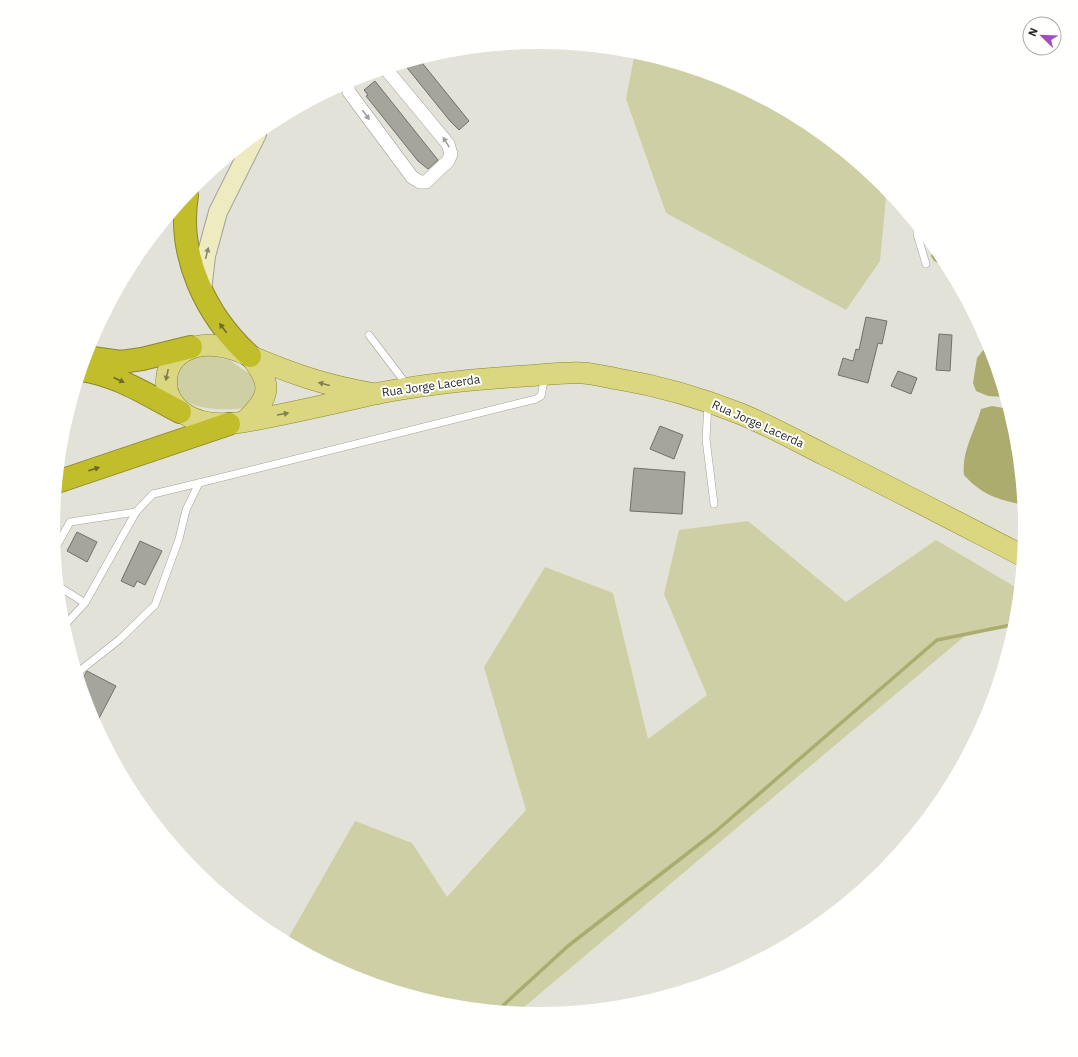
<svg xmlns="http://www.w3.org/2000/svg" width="1078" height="1057" viewBox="0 0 1078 1057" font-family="'IBM Plex Sans',sans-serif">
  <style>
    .green { fill: #cfcfa5 }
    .water { fill: #adac6f }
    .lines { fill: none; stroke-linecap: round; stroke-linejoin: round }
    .stream { stroke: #adac6f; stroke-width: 3.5 }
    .building { fill: #a5a59c; stroke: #717169 }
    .service-casing { stroke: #a3a39b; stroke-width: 8 }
    .minor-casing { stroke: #a3a39b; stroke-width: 14 }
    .secondary-casing { stroke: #a3a39b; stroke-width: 20 }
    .primary-casing { stroke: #8c8829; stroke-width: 22 }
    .motorway-casing { stroke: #8c8829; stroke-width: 24 }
    .service { stroke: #fff; stroke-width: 7 }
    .minor { stroke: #fff; stroke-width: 13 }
    .secondary { stroke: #edebbf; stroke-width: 18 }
    .primary { stroke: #dad780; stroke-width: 21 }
    .motorway { stroke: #c2bd2b; stroke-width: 22 }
    .oneway { fill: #9e9e9c }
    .oneway2 { fill: #8a8972 }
    .oneway3 { fill: #6d6a27 }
    .oneway4 { fill: #807f52 }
    .labels { text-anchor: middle; stroke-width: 4; stroke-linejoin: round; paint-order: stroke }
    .street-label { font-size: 12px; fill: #272724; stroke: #fffffe }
  </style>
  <rect width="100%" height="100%" fill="#e2e2d9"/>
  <!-- green -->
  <g class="green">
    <path d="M635,52l90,27 84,45 74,61 6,7 -3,5 -6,64 -34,49 -180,-97 -40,-114z"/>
    <path d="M207,355l22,5 27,18 1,14 -11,16c-26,3 -77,4 -71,-35l17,-14z"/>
    <path d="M748,521l98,81 90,-62 83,49 -3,35 -50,11 -449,378 -73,-7 -91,-28 -67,-36 69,-121 57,22 35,54 79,-87 -42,-143 61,-100 68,26 35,146 59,-44 -43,-101 15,-64z"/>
  </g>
  <!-- water -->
  <g class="water">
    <path d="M934,247l14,20 -14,-6 -3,-5z"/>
    <path d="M984,349l7,3 14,45 -17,-1 -12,-5 -3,-8 4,-25z"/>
    <path d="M992,406l17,3 7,25 7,71c-26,-6 -41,-10 -59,-30 -3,-23 11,-44 17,-66z"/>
  </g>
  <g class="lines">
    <!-- stream -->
    <path class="stream" d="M497,1011l71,-65 147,-114 222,-192 79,-16"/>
  </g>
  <!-- building -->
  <g class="building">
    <path d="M419,59l50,62 -10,9 -9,-9 -46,-57z"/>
    <path d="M375,81l63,79 -10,9 -10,-8 -52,-65 2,-1 -4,-5z"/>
    <path d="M866,317l21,4 -5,23 -4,-1 -10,40 -30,-8 5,-17 10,3 3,-12 3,1z"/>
    <path d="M939,334l13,1 -2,36 -14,-1z"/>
    <path d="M898,371l19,7 -6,16 -20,-8z"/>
    <path d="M660,426l23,9 -9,24 -24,-10z"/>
    <path d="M634,468l51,4 -3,42 -52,-3z"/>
    <path d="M77,532l20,10 -10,20 -20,-11z"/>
    <path d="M140,541l22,10 -17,34 -8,-4 -3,6 -13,-6z"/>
    <path d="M87,671l29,15 -21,40 -6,-12 -9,-31z"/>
  </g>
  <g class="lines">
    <!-- service casing -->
    <g class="service-casing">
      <g id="service">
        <path d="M917,226v8l9,30"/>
        <path d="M369,335l38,50"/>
        <path d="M708,404l-2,35 8,65"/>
        <path d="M55,549l15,-27 66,-10"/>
        <path d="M58,586l27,17"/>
        <path d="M63,627l22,-24 51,-91 17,-18 46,-11"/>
        <path d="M77,673l43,-34 35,-34 24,-66 7,-29 13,-27 337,-84 5,-3 4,-19"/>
      </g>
    </g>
    <!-- minor casing -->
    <g class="minor-casing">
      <path id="minor" d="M347,82l2,10 63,85 8,5h6l22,-21 3,-7 -3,-10 -62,-75"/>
    </g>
    <!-- secondary casing -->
    <g class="secondary-casing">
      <path id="secondary" d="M202,291l4,-35 12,-44 39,-78"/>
    </g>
    <!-- primary casing -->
    <g class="primary-casing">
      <g id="primary">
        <path d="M376,394c-51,-8 -86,-21 -133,-41 -96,-39 -108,87 0,69 44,-8 88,-18 131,-28 50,-10 101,-15 151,-18 19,-1 39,-4 58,-3 12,1 24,4 35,6 42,7 83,19 123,35 29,12 56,27 84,41 67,33 132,67 198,101"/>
        <path d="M245,421c26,-24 28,-37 5,-65"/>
      </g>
    </g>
    <!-- motorway casing -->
    <g class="motorway-casing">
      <g id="motorway">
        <path d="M187,195c-10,61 19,121 63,161"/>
        <path d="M85,357l36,5 21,-3 49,-12"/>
        <path d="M81,370c37,5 66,25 99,42"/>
        <path d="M57,482l172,-58"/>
      </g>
    </g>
    <!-- service -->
    <use href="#service" class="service"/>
    <!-- minor -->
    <use href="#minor" class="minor"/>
    <!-- secondary -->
    <use href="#secondary" class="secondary"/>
    <!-- primary -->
    <use href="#primary" class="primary"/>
    <!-- motorway -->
    <use href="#motorway" class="motorway"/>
  </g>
  <!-- one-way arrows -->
  <defs><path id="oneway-solid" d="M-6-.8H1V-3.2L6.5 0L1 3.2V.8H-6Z"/></defs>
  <g class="oneway">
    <use href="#oneway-solid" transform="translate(366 115) rotate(54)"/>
    <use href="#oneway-solid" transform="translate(446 142) rotate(-122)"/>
  </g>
  <use class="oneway2" href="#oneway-solid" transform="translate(207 253) rotate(-76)"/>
  <g class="oneway3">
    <use href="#oneway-solid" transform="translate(223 328) rotate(-127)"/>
    <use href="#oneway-solid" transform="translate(119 380) rotate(25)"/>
    <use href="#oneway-solid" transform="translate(94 469) rotate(-18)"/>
  </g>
  <g class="oneway4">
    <use href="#oneway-solid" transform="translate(167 375) rotate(102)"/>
    <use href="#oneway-solid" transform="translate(324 384) rotate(-165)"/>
    <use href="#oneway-solid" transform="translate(283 414) rotate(-10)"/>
  </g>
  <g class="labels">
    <!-- street labels -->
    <g class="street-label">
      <text transform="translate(431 386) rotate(-8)" y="4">Rua Jorge Lacerda</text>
      <text transform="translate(758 424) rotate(24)" y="4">Rua Jorge Lacerda</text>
    </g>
  </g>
  <!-- crop -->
  <path d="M0 0H1078V1057H0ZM60 528a479 479 0 1 1 958 0a479 479 0 1 1-958 0Z" fill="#fffffe" fill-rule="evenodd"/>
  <!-- north arrow -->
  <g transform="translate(1042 36) rotate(293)"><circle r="19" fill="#fffffe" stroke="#a9a9a7"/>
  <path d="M0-3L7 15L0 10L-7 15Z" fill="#a14dbc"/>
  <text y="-6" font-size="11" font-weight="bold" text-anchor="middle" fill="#272724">N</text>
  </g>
</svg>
